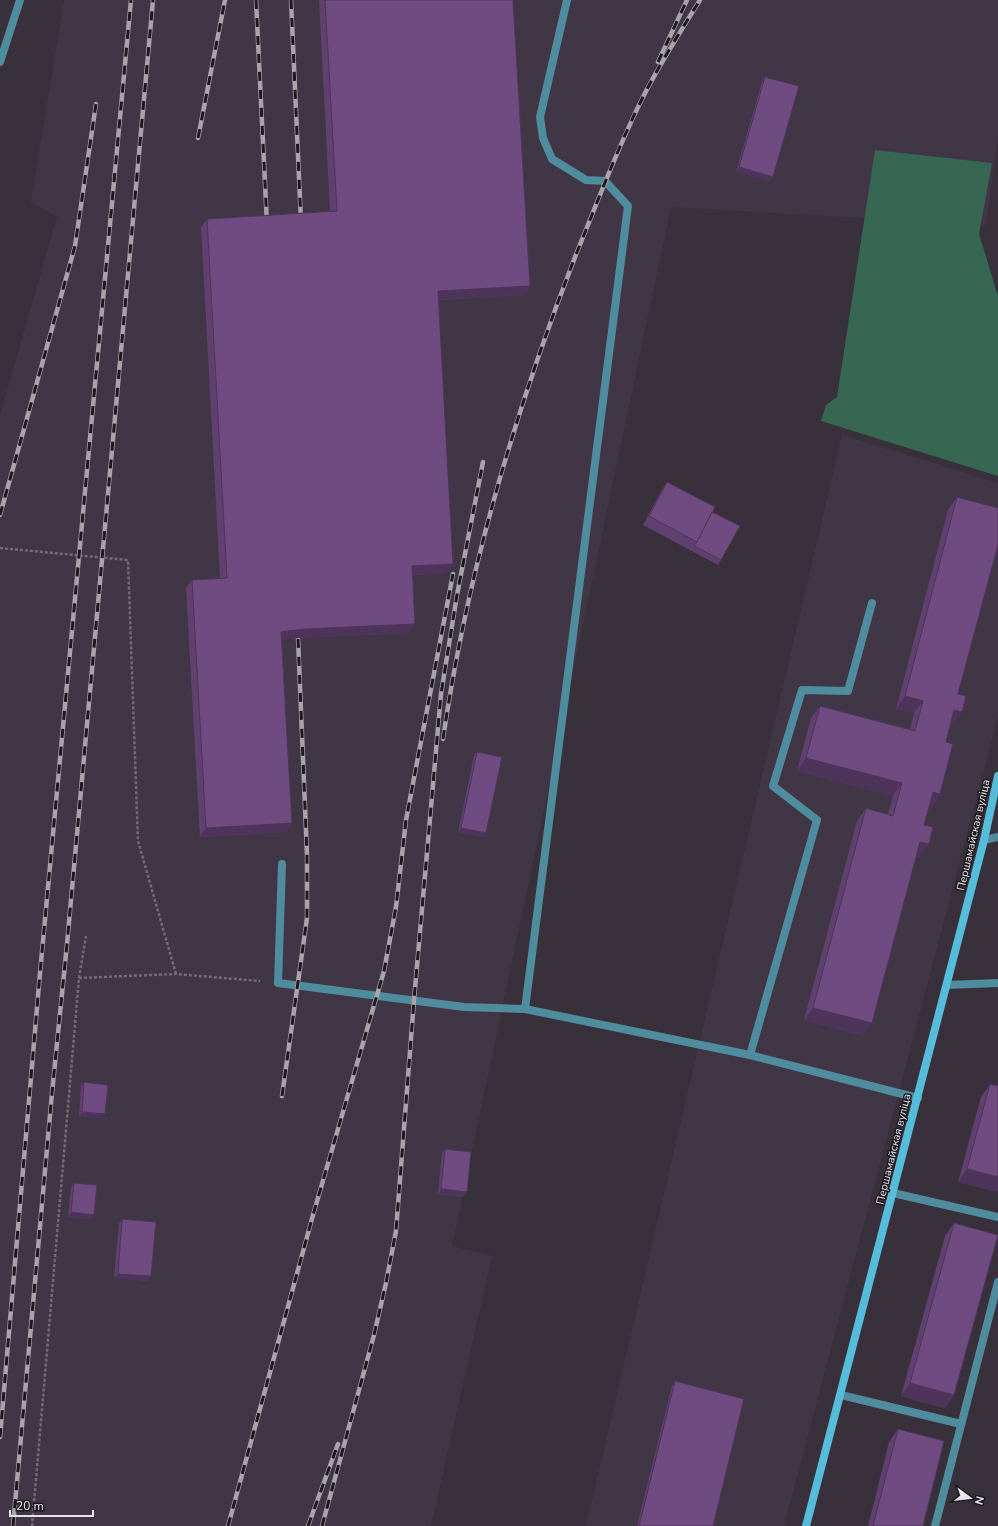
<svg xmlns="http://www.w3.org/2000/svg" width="998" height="1526" viewBox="0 0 998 1526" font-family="'Nunito Sans',sans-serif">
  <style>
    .built { fill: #413646 }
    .green { fill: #376753 }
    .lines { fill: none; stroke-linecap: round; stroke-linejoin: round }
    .path { stroke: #726c75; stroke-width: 2.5; stroke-dasharray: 3 2; stroke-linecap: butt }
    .lane { stroke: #4f8c9e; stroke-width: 8 }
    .street { stroke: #4f8c9e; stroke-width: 8 }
    .secondary { stroke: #55bdda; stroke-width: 8 }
    .rail-casing { stroke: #a9a4ac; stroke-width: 4.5 }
    .rail { stroke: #1d1a1f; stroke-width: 3; stroke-dasharray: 9; stroke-linecap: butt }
    .wall { fill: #60406f }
    .shaded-wall { fill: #4e345a }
    .building { fill: #704b81; stroke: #4e345a }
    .labels { text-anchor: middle; stroke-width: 3; stroke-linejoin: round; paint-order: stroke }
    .street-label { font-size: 11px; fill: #e8e4eb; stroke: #1d1a1f }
  </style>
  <rect width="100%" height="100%" fill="#38313b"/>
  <!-- built -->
  <g class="built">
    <path d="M64,0h934v136l-12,89 -315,-18 -219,1039 40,10 -61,270h-431v-1111l57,-198 -26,-15z"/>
    <path d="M842,435l156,48v234l-214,809h-198z"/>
  </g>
  <!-- green -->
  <path class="green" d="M875,150l117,13 -13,71 19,62v180l-177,-55 5,-16 11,-8z"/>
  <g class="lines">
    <!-- path -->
    <g class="path">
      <path d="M0,548l128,12 10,281 38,133"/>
      <path d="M79,978l97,-4 84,7"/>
      <path d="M32,1526l47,-548 7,-42"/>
    </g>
    <!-- lane -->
    <g class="lane">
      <path d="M282,864l-4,119 186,24 61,2 103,-803 -23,-25 -19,-1 -34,-21 -9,-21 -3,-21 27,-117"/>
      <path d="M750,1055l67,-235 -44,-34 29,-96 46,1 24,-88"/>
      <path d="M841,1395l120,29"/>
      <path d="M935,1526l63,-244"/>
    </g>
    <!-- street -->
    <g class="street">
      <path d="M0,62l20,-62"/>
      <path d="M984,840l14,-3"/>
      <path d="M947,985l51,-2"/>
      <path d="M525,1009l225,46 168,43"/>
      <path d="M893,1193l105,24"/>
    </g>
    <!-- secondary -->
    <path class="secondary" d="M806,1526l178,-686 14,-64"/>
    <!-- rail casing -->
    <g class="rail-casing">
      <g id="rail">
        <path d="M256,0l11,224"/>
        <path d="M291,0l10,222"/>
        <path d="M658,62l29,-62"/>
        <path d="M198,138l27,-138"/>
        <path d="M0,515l75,-269 21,-142"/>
        <path d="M443,739c24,-166 73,-331 134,-487 21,-51 40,-103 65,-153 17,-34 38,-67 58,-99"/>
        <path d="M282,1096l25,-178v-63l-9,-217"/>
        <path d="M0,1437l40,-464 91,-973"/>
        <path d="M13,1526l39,-433 15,-149 86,-944"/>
        <path d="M228,1526l85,-311 71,-244 12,-64 10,-87 47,-246"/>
        <path d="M308,1526l30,-82"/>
        <path d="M322,1526l52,-191 12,-52 10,-52 18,-231 27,-306 16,-99 26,-133"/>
      </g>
    </g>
    <!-- rail -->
    <use href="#rail" class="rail"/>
  </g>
  <!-- wall -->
  <g class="wall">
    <path d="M319,0h194l17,286 -6,9 -85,5 8,273 -34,2 2,49 -6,9 -111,5 -16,2 10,183 -6,9 -86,5 -14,-249 6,-8 28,-2 -19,-351 6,-8 123,-8z"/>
    <path d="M765,77l5,104 -34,-9 26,-90z"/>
    <path d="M667,482l45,30 9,48 -3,5 -75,-40 18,-34z"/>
    <path d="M957,497l1,197 -5,31 -2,-1 -5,18 -6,52 -9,13h-2l-5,18 -4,32 -4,-1 -53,180 -59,-16 53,-199 9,-13 22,6 5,-18 -96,-25 14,-53 9,-12 90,23 4,-16 -18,-4 52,-199z"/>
    <path d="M477,752l9,81 -3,4 -25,-5 16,-76z"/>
    <path d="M84,1082l17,36 -22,-2 2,-29z"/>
    <path d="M990,1084l8,108 -40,-10 23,-85z"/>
    <path d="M445,1149l18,48 -25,-3 4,-41z"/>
    <path d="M74,1183l17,36 -23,-2 3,-29z"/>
    <path d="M122,1219l26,62 -34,-3 5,-55z"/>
    <path d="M954,1223l-9,185 -44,-12 44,-160z"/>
    <path d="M675,1381l38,145h-76l35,-140z"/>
    <path d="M898,1429l25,97h-55l21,-84z"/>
  </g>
  <!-- shaded-wall -->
  <g class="shaded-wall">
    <path d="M739,167l34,10 -3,4 -34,-9z"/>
    <path d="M530,286l-6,9 -92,5 6,-9z"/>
    <path d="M453,564l-6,9 -41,2 6,-9z"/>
    <path d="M415,624l-6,9 -111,5 -23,3 6,-9 23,-3z"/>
    <path d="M905,696l18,5 -9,12 -18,-4z"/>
    <path d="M954,710l8,2 -9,13 -8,-2z"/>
    <path d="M806,758l96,25 -9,13 -96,-25z"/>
    <path d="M933,792l7,2 -9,13 -7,-2z"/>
    <path d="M292,823l-6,9 -86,5 6,-9z"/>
    <path d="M461,828l25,5 -3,4 -25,-5z"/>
    <path d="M920,842l9,2 -9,13 -9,-2z"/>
    <path d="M813,1008l59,15 -9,13 -59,-16z"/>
    <path d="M82,1112l23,2 -4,4 -22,-2z"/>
    <path d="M967,1169l31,8v15l-40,-10z"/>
    <path d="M441,1189l26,3 -4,5 -25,-3z"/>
    <path d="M71,1212l23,3 -3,4 -23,-2z"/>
    <path d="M118,1274l33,2 -3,5 -34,-3z"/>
    <path d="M910,1383l44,12 -9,13 -44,-12z"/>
  </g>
  <!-- building -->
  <g class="building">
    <path d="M325,0h188l17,286 -92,5 15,273 -41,2 3,58 -111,5 -23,3 11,191 -86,5 -14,-248 35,-2 -20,-359 130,-8z"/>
    <path d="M765,77l34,9 -26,91 -34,-10z"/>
    <path d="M667,482l48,25 -18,35 -48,-26z"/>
    <path d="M957,497l41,11v37l-40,149 8,2 -4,16 -8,-2 -8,32 7,2 -13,50 -7,-2 -9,33 9,2 -4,17 -9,-2 -48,181 -59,-15 53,-200 27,8 9,-33 -96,-25 14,-52 95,25 8,-30 -18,-5z"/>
    <path d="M712,512l28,14 -19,34 -27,-14 3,-4z"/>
    <path d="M477,752l25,5 -16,76 -25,-5z"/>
    <path d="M84,1082l24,3 -3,29 -23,-2z"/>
    <path d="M990,1084l8,2v91l-31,-8z"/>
    <path d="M445,1149l26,3 -4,40 -26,-3z"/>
    <path d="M74,1183l23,2 -3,30 -23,-3z"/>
    <path d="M122,1219l34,3 -5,54 -33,-2z"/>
    <path d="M954,1223l44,12 -44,160 -44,-12z"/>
    <path d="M675,1381l69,18 -31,127h-74z"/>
    <path d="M898,1429l46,12 -21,85h-50z"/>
  </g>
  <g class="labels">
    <!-- street labels -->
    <g class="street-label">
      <text transform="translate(973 835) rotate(-77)" y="4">Першамайская вуліца</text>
      <text transform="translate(893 1149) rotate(-76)" y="4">Першамайская вуліца</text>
    </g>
  </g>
  <!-- north arrow -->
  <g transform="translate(970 1498) rotate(105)" stroke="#1d1a1f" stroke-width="3" paint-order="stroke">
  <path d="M0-3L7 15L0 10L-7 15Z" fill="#e8e4eb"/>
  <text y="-6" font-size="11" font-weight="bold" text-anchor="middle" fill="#e8e4eb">N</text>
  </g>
  <!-- scale -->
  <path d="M10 1510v6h83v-6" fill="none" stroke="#e8e4eb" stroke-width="2"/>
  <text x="16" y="1510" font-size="12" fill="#e8e4eb" stroke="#1d1a1f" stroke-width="3" paint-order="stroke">20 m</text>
</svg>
